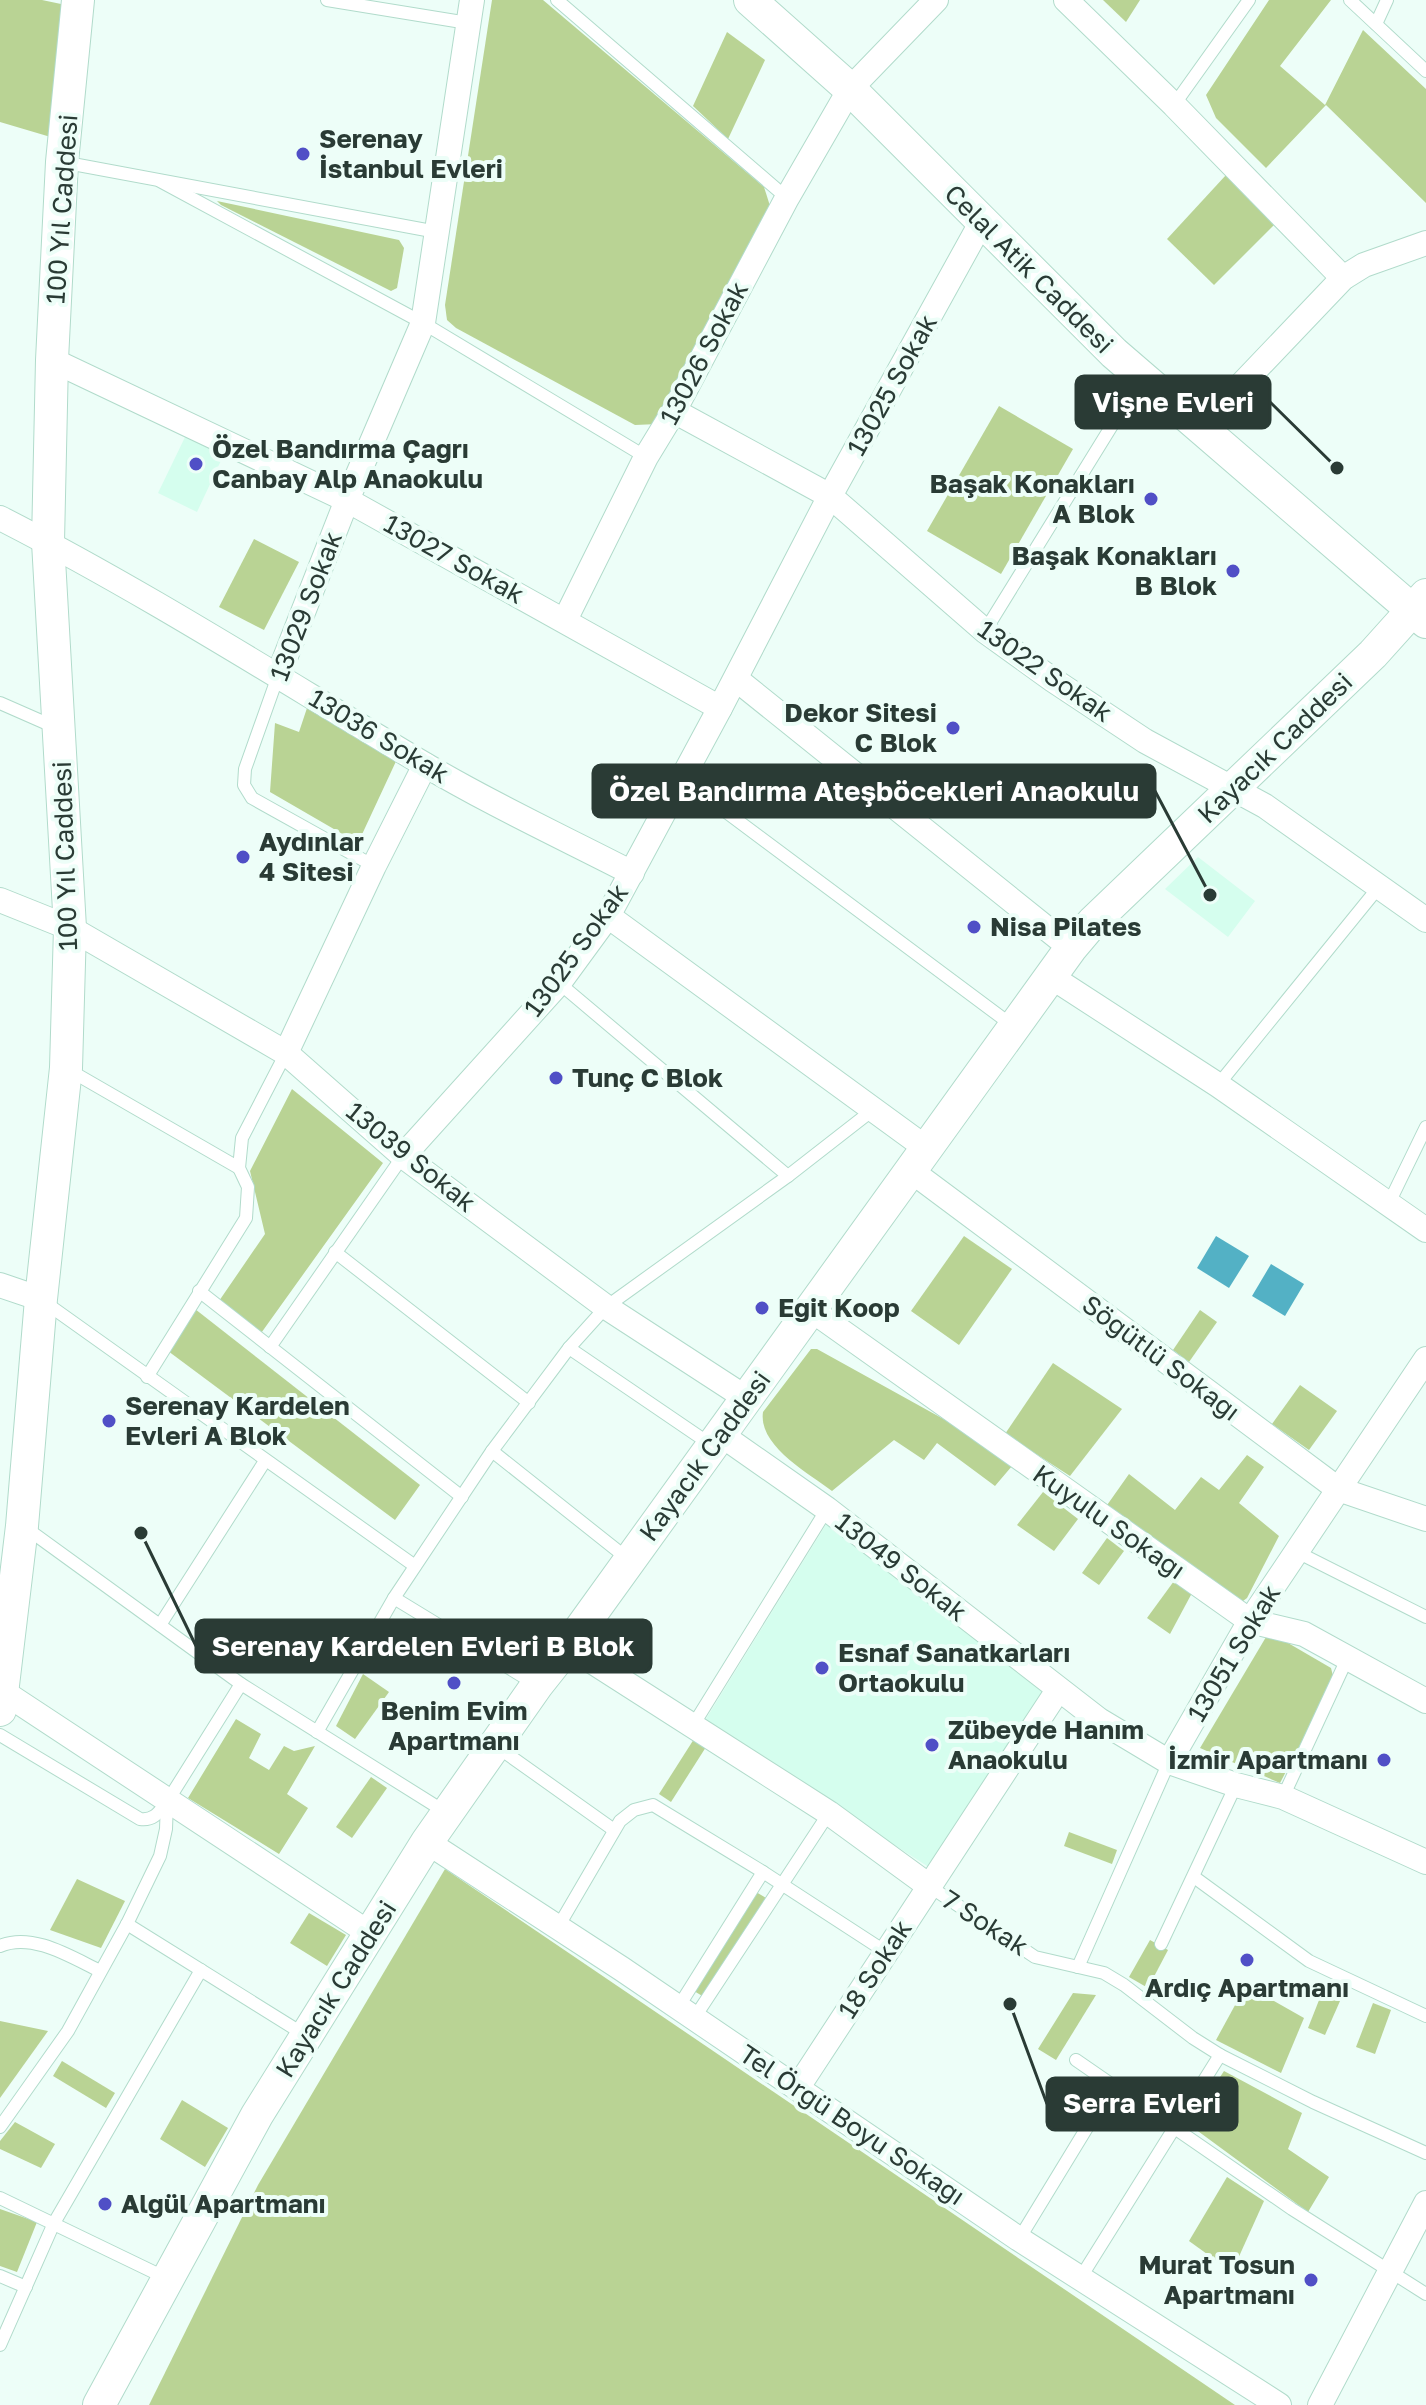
<svg xmlns="http://www.w3.org/2000/svg" width="1426" height="2405" viewBox="0 0 1426 2405" font-family="'Golos Text',sans-serif">
  <style>
    .built { fill: #d5feee }
    .green { fill: #b9d394 }
    .water { fill: #53b1c5 }
    .lines { fill: none; stroke-linecap: round; stroke-linejoin: round }
    .lane-casing { stroke: #b1dbcb; stroke-width: 14 }
    .street-casing { stroke: #b1dbcb; stroke-width: 26 }
    .secondary-casing { stroke: #b1dbcb; stroke-width: 34 }
    .lane { stroke: #fff; stroke-width: 12 }
    .street { stroke: #fff; stroke-width: 24 }
    .secondary { stroke: #fff; stroke-width: 32 }
    .poi-dot { fill: #504fc6; stroke: #edfef8; stroke-width: 3 }
    .labels { text-anchor: middle; stroke-width: 8; stroke-linejoin: round; paint-order: stroke }
    .poi-label { font-size: 26px; font-weight: bold; fill: #2a3b35; stroke: #edfef8; text-anchor: start }
    .street-label { font-size: 26px; fill: #2a3b35; stroke: #edfef8 }
    .leader { fill: none; stroke: #2a3b35; stroke-width: 3 }
    .callout-dot { fill: #2a3b35; stroke: #edfef8; stroke-width: 3 }
    .callout { fill: #2a3b35; stroke: #2a3b35; stroke-width: 3 }
    .callout-label { font-size: 28px; text-anchor: middle; font-weight: bold; fill: #fff }
  </style>
  <rect width="100%" height="100%" fill="#edfef8"/>
  <!-- built -->
  <g class="built">
    <path d="M187,433l38,19 -28,60 -39,-19z"/>
    <path d="M1198,857l57,44 -27,36 -63,-48z"/>
    <path d="M830,1518l215,170 -115,180 -226,-146z"/>
  </g>
  <!-- green -->
  <g class="green">
    <path d="M0,0h42l19,4 6,9 -13,125 -54,-16z"/>
    <path d="M492,0h51l221,187 7,22 -113,215 -23,1 -179,-97 -9,-8 -2,-15z"/>
    <path d="M1103,0h37l-14,22z"/>
    <path d="M1269,0h62l-51,66 45,39 38,-75 63,59v114l-100,-98 -60,63 -50,-50 -10,-23z"/>
    <path d="M727,32l38,28 -37,79 -35,-33z"/>
    <path d="M1226,175l49,49 -61,61 -47,-46z"/>
    <path d="M217,201l182,39 5,8 -7,40 -6,3 -170,-86z"/>
    <path d="M999,406l74,43 -72,125 -74,-43z"/>
    <path d="M254,539l45,23 -35,68 -45,-23z"/>
    <path d="M307,708l91,49 -40,86 -88,-51 5,-69 24,9z"/>
    <path d="M292,1089l91,74 -124,173 -40,-35 46,-67 -15,-63z"/>
    <path d="M964,1236l48,33 -53,76 -48,-34z"/>
    <path d="M195,1309l225,176 -25,35 -227,-169z"/>
    <path d="M1200,1310l17,12 -28,40 -16,-12z"/>
    <path d="M811,1349h6l130,72 65,45 -17,20 -58,-43 -13,17 -30,-20 -62,51c-23,-18 -74,-45 -69,-79z"/>
    <path d="M1053,1363l69,46 -52,67 -65,-42z"/>
    <path d="M1300,1385l37,26 -28,39 -37,-26z"/>
    <path d="M1247,1455l17,12 -25,36 40,33 -32,62 -8,6 -134,-96 24,-34 46,36 26,-33 18,13z"/>
    <path d="M1043,1492l35,27 -24,32 -37,-26z"/>
    <path d="M1107,1538l17,13 -25,34 -17,-12z"/>
    <path d="M1174,1581l18,12 -22,41 -23,-16z"/>
    <path d="M1269,1632l62,36 3,12 -54,103 -80,-35z"/>
    <path d="M363,1674l26,18 -34,47 -19,-13z"/>
    <path d="M236,1719l25,15 -12,24 20,12 15,-24 10,5 21,-5 -28,48 21,14 -29,46 -91,-56z"/>
    <path d="M694,1739l12,8 -35,55 -12,-8z"/>
    <path d="M371,1777l16,11 -35,50 -16,-11z"/>
    <path d="M1069,1832l48,18 -5,14 -48,-18z"/>
    <path d="M445,1869l790,536h-1086l109,-220z"/>
    <path d="M77,1879l48,22 -24,47 -51,-18z"/>
    <path d="M756,1892l10,6 -62,99 -10,-6z"/>
    <path d="M309,1913l37,22 -19,31 -37,-23z"/>
    <path d="M1150,1940l18,10 -20,38 -19,-11z"/>
    <path d="M1246,1985l58,33 -23,55 -65,-33z"/>
    <path d="M1325,1985l19,7 -19,43 -17,-7z"/>
    <path d="M1073,1993l23,2 -40,65 -18,-11z"/>
    <path d="M1373,2003l18,7 -16,44 -19,-7z"/>
    <path d="M0,2021l48,10 -48,67z"/>
    <path d="M62,2061l53,32 -9,15 -53,-32z"/>
    <path d="M1224,2071l78,42 -14,36 41,28 -21,35 -117,-86 2,-8z"/>
    <path d="M182,2100l46,28 -23,39 -45,-28z"/>
    <path d="M15,2122l40,22 -14,24 -41,-19v-8z"/>
    <path d="M1227,2177l37,24 -32,71 -43,-31z"/>
    <path d="M0,2209l37,13 -20,50 -17,-6z"/>
  </g>
  <!-- water -->
  <g class="water">
    <path d="M1216,1236l33,20 -20,32 -32,-20z"/>
    <path d="M1271,1264l33,20 -19,32 -33,-20z"/>
  </g>
  <g class="lines">
    <!-- lane casing -->
    <g class="lane-casing">
      <g id="lane">
        <path d="M327,0l141,23"/>
        <path d="M557,0l230,198"/>
        <path d="M1350,0l76,71"/>
        <path d="M1376,24l11,-24"/>
        <path d="M1174,105l75,-105"/>
        <path d="M62,162l375,70"/>
        <path d="M160,181l263,142 223,134"/>
        <path d="M985,631l155,-251"/>
        <path d="M278,676l-33,93 -1,16 8,13 122,68"/>
        <path d="M0,703l57,25"/>
        <path d="M682,779l331,247"/>
        <path d="M559,983l229,193"/>
        <path d="M69,1070l170,98"/>
        <path d="M1218,1085l160,-197"/>
        <path d="M1389,1203l37,-76"/>
        <path d="M335,1252l194,151"/>
        <path d="M199,1291l263,206"/>
        <path d="M43,1301l372,265"/>
        <path d="M270,1347l133,-191"/>
        <path d="M569,1348l141,96"/>
        <path d="M147,1377l99,-159 2,-31 -9,-19 3,-30 44,-85"/>
        <path d="M492,1451l136,108"/>
        <path d="M26,1528l215,156 206,129"/>
        <path d="M1297,1552l129,65"/>
        <path d="M394,1598l143,87"/>
        <path d="M160,1625l105,-164"/>
        <path d="M692,1727l135,-218"/>
        <path d="M317,1732l77,-134 98,-147 77,-103 37,-41 182,-131 86,-67"/>
        <path d="M0,1735l140,84c14,2 19,-7 27,-17l74,-118"/>
        <path d="M496,1746l118,84"/>
        <path d="M1283,1797l64,-138"/>
        <path d="M1194,1877l115,84 117,55"/>
        <path d="M929,1886l106,71 69,16 20,12 69,53 27,17 93,47 113,51"/>
        <path d="M127,1924l178,111"/>
        <path d="M558,1927l62,-106 14,-11 19,-5 110,67 123,80"/>
        <path d="M1161,1944l75,-159"/>
        <path d="M0,1946c32,-14 71,11 100,25"/>
        <path d="M1078,1967l91,-205"/>
        <path d="M679,2006l84,-134"/>
        <path d="M695,2017l134,-204"/>
        <path d="M1076,2060l216,149 134,85"/>
        <path d="M0,2127l68,-96 59,-107 33,-68 6,-27 1,-27"/>
        <path d="M0,2198l166,80"/>
        <path d="M1019,2239l94,-154"/>
        <path d="M0,2276l26,11"/>
        <path d="M1081,2277l139,-222"/>
        <path d="M0,2345l54,-122 147,-253"/>
      </g>
    </g>
    <!-- street casing -->
    <g class="street-casing">
      <g id="street">
        <path d="M1066,0l108,105 169,173"/>
        <path d="M52,360l295,140 373,208"/>
        <path d="M674,411l156,85 155,135 68,49 92,61 120,65 161,114"/>
        <path d="M1200,428l143,-150 21,-13 62,-22"/>
        <path d="M0,518c145,74 282,162 422,245 67,40 140,74 210,110"/>
        <path d="M565,620l81,-163 28,-46 113,-213 63,-109 86,-89"/>
        <path d="M278,676l69,-176 76,-177 49,-323"/>
        <path d="M736,679l335,269"/>
        <path d="M0,900l70,28 216,125 117,103 203,151 140,91"/>
        <path d="M608,916l318,232"/>
        <path d="M1050,976l168,109 208,145"/>
        <path d="M286,1053l88,-187 51,-101"/>
        <path d="M403,1156l156,-173 49,-67 112,-208 110,-212 151,-273"/>
        <path d="M910,1170l428,319 88,30"/>
        <path d="M0,1285l41,14"/>
        <path d="M810,1309l440,312 54,13 122,67"/>
        <path d="M720,1434l107,75 272,211 70,42 67,23 47,12 143,65"/>
        <path d="M568,1646l261,167 100,73"/>
        <path d="M2,1691l367,242"/>
        <path d="M1169,1762l81,-141 176,-262"/>
        <path d="M427,1842l195,127 397,270 260,166"/>
        <path d="M798,2087l260,-397"/>
        <path d="M1320,2405l106,-202"/>
      </g>
    </g>
    <!-- secondary casing -->
    <g class="secondary-casing">
      <g id="secondary">
        <path d="M750,0l100,89 264,264 312,269"/>
        <path d="M0,1710l22,-184 19,-227 25,-231 4,-140 -22,-386 4,-182 10,-198 16,-162"/>
        <path d="M99,2405l158,-290 170,-273 110,-157 31,-39 503,-698 22,-26 280,-268 53,-59"/>
      </g>
    </g>
    <!-- lane -->
    <use href="#lane" class="lane"/>
    <!-- street -->
    <use href="#street" class="street"/>
    <!-- secondary -->
    <use href="#secondary" class="secondary"/>
  </g>
  <!-- markers -->
  <g class="poi-dot">
    <circle cx="303" cy="154" r="8"/>
    <circle cx="196" cy="464" r="8"/>
    <circle cx="1151" cy="499" r="8"/>
    <circle cx="1233" cy="571" r="8"/>
    <circle cx="953" cy="728" r="8"/>
    <circle cx="243" cy="857" r="8"/>
    <circle cx="974" cy="927" r="8"/>
    <circle cx="556" cy="1078" r="8"/>
    <circle cx="762" cy="1308" r="8"/>
    <circle cx="109" cy="1421" r="8"/>
    <circle cx="822" cy="1668" r="8"/>
    <circle cx="454" cy="1683" r="8"/>
    <circle cx="932" cy="1745" r="8"/>
    <circle cx="1384" cy="1760" r="8"/>
    <circle cx="1247" cy="1960" r="8"/>
    <circle cx="105" cy="2204" r="8"/>
    <circle cx="1311" cy="2280" r="8"/>
  </g>
  <g class="labels">
    <!-- poi labels -->
    <g class="poi-label">
      <text x="319" y="148">Serenay<tspan x="319" dy="30">İstanbul Evleri</tspan></text>
      <text x="212" y="458">Özel Bandırma Çağrı<tspan x="212" dy="30">Canbay Alp Anaokulu</tspan></text>
      <text x="1135" y="493" text-anchor="end">Başak Konakları<tspan x="1135" dy="30">A Blok</tspan></text>
      <text x="1217" y="565" text-anchor="end">Başak Konakları<tspan x="1217" dy="30">B Blok</tspan></text>
      <text x="937" y="722" text-anchor="end">Dekor Sitesi<tspan x="937" dy="30">C Blok</tspan></text>
      <text x="259" y="851">Aydınlar<tspan x="259" dy="30">4 Sitesi</tspan></text>
      <text x="990" y="936">Nisa Pilates</text>
      <text x="572" y="1087">Tunç C Blok</text>
      <text x="778" y="1317">Eğit Koop</text>
      <text x="125" y="1415">Serenay Kardelen<tspan x="125" dy="30">Evleri A Blok</tspan></text>
      <text x="838" y="1662">Esnaf Sanatkarları<tspan x="838" dy="30">Ortaokulu</tspan></text>
      <text x="454" y="1720" text-anchor="middle">Benim Evim<tspan x="454" dy="30">Apartmanı</tspan></text>
      <text x="948" y="1739">Zübeyde Hanım<tspan x="948" dy="30">Anaokulu</tspan></text>
      <text x="1368" y="1769" text-anchor="end">İzmir Apartmanı</text>
      <text x="1247" y="1997" text-anchor="middle">Ardıç Apartmanı</text>
      <text x="121" y="2213">Algül Apartmanı</text>
      <text x="1295" y="2274" text-anchor="end">Murat Tosun<tspan x="1295" dy="30">Apartmanı</tspan></text>
    </g>
    <!-- street labels -->
    <g class="street-label">
      <text transform="translate(62 209) rotate(-86)" y="9">100 Yıl Caddesi</text>
      <text transform="translate(1029 269) rotate(45)" y="9">Celal Atik Caddesi</text>
      <text transform="translate(704 353) rotate(-62)" y="9">13026 Sokak</text>
      <text transform="translate(892 385) rotate(-61)" y="9">13025 Sokak</text>
      <text transform="translate(454 559) rotate(29)" y="9">13027 Sokak</text>
      <text transform="translate(306 606) rotate(-69)" y="9">13029 Sokak</text>
      <text transform="translate(1045 671) rotate(35)" y="9">13022 Sokak</text>
      <text transform="translate(379 736) rotate(31)" y="9">13036 Sokak</text>
      <text transform="translate(1275 748) rotate(-44)" y="9">Kayacık Caddesi</text>
      <text transform="translate(65 856) rotate(-92)" y="9">100 Yıl Caddesi</text>
      <text transform="translate(576 950) rotate(-54)" y="9">13025 Sokak</text>
      <text transform="translate(411 1157) rotate(39)" y="9">13039 Sokak</text>
      <text transform="translate(1161 1358) rotate(37)" y="9">Söğütlü Sokağı</text>
      <text transform="translate(705 1456) rotate(-54)" y="9">Kayacık Caddesi</text>
      <text transform="translate(1109 1522) rotate(35)" y="9">Kuyulu Sokağı</text>
      <text transform="translate(901 1567) rotate(38)" y="9">13049 Sokak</text>
      <text transform="translate(1234 1653) rotate(-59)" y="9">13051 Sokak</text>
      <text transform="translate(985 1923) rotate(33)" y="9">7 Sokak</text>
      <text transform="translate(875 1969) rotate(-57)" y="9">18 Sokak</text>
      <text transform="translate(336 1989) rotate(-58)" y="9">Kayacık Caddesi</text>
      <text transform="translate(852 2125) rotate(34)" y="9">Tel Örgü Boyu Sokağı</text>
    </g>
  </g>
  <!-- callouts -->
  <path class="leader" d="M1337 468L1270 402M1210 895L1155 791M141 1533L196 1646M1010 2004L1047 2104"/>
  <g class="callout-dot">
    <circle cx="1337" cy="468" r="8"/>
    <circle cx="1210" cy="895" r="8"/>
    <circle cx="141" cy="1533" r="8"/>
    <circle cx="1010" cy="2004" r="8"/>
  </g>
  <g class="callout">
    <rect x="1076" y="376" width="194" height="52" rx="8"/>
    <rect x="593" y="765" width="562" height="52" rx="8"/>
    <rect x="196" y="1620" width="455" height="52" rx="8"/>
    <rect x="1047" y="2078" width="190" height="52" rx="8"/>
  </g>
  <g class="callout-label">
    <text x="1173" y="412">Vişne Evleri</text>
    <text x="874" y="801">Özel Bandırma Ateşböcekleri Anaokulu</text>
    <text x="423" y="1656">Serenay Kardelen Evleri B Blok</text>
    <text x="1142" y="2113">Serra Evleri</text>
  </g>
</svg>
